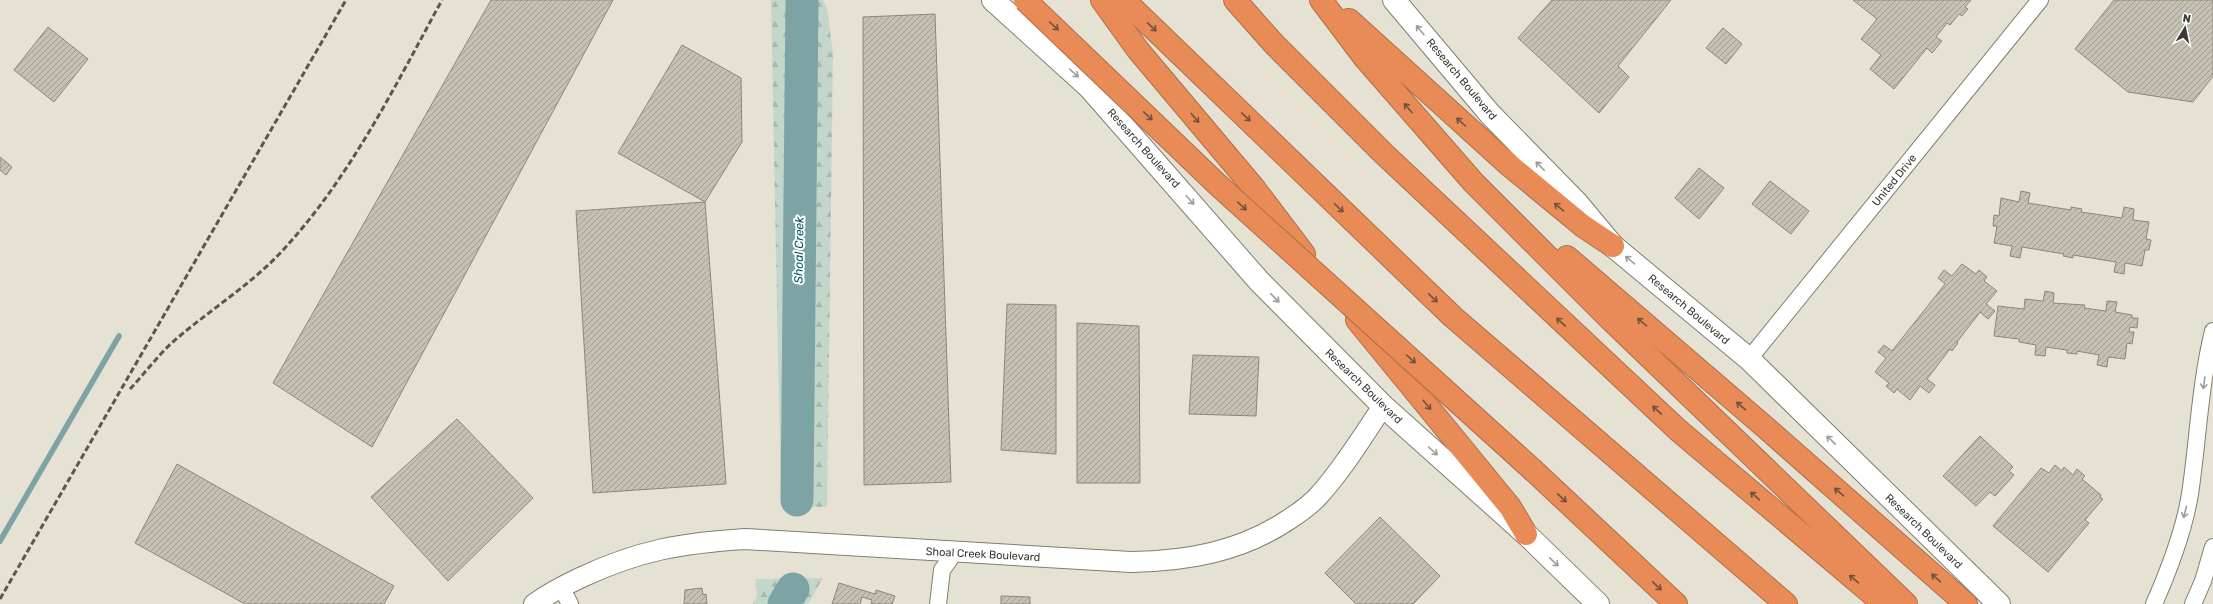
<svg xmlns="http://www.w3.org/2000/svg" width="2213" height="604" viewBox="0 0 2213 604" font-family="Rubik,sans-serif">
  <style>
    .forest { fill: url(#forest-firs) }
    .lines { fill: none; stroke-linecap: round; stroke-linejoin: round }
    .stream { stroke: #7ea3a4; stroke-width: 5.5 }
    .river { stroke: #7ea3a4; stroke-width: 33 }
    .building { fill: url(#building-hatch); stroke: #8a8779 }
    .minor-casing { stroke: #817d70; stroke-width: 18 }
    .tertiary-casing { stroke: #817d70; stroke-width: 22 }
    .secondary-casing { stroke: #817d70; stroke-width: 24 }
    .motorway-casing { stroke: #ac6e4a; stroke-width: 24 }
    .minor { stroke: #fff; stroke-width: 16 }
    .tertiary { stroke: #fff; stroke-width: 20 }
    .secondary { stroke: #fff; stroke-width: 22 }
    .motorway { stroke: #e98b56; stroke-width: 22 }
    .rail { stroke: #5a5750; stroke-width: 3; stroke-dasharray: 6 3; stroke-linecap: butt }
    .motorway-bridge-casing { stroke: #ac6e4a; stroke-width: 24; stroke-linecap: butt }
    .motorway-bridge { stroke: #e98b56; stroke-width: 22 }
    .oneway { stroke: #6f523e }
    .oneway2 { stroke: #9d9c99 }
    .labels { text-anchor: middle; stroke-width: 4; stroke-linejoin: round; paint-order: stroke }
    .street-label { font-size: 11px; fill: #3b3933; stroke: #fff }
    .water-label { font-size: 12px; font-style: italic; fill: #005659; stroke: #fff }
  </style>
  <defs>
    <pattern id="forest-firs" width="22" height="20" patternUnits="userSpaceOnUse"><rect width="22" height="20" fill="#c3d6cb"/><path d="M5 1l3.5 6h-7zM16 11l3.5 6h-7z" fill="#a8b8af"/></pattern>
    <pattern id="building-hatch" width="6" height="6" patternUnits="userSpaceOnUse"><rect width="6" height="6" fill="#c4c0b2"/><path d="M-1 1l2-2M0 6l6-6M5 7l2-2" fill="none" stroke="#a09d91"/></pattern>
  </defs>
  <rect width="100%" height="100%" fill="#e6e2d3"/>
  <!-- forest -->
  <g class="forest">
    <path d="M771,0h52l4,9 6,44 -6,454 -46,-1z"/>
    <path d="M823,578l-15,26h-55l4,-9 -2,-16z"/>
  </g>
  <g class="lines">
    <!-- stream -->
    <path class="stream" d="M0,541l119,-205"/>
    <!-- river -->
    <g class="river">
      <path d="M797,500l5,-500"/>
      <path d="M784,604l9,-15"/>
    </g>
  </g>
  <!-- building -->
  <g class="building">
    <path d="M491,0h122l-241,447 -99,-64z"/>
    <path d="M1552,0h119l-53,66 11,11 -30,36 -81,-75z"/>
    <path d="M1853,0h118l-6,7 3,2 -6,7 -3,-2 -9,11 -3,-2 -11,14 6,4 -10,12 -5,-5 -33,41 -24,-20 11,-14 -20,-16 16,-20z"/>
    <path d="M2114,0h99v76l-20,26 -65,-10 -53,-43z"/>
    <path d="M935,14l16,468 -87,3 -1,-468z"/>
    <path d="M48,27l40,32 -34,43 -40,-32z"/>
    <path d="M1723,28l19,16 -16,20 -20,-16z"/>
    <path d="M682,45l59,33 1,64 -37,60 -87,-49z"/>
    <path d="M0,157l12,10 -6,8 -6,-5z"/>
    <path d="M1699,168l25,20 -25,31 -24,-21z"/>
    <path d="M1770,181l39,30 -18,23 -39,-30z"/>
    <path d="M2021,191l9,2 -2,10 43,7v-3l11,2 -1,3 41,6 2,-11 10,2 -1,11 16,2 -3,17 5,1 -2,10h-4l-3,16 -17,-3 -1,11 -10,-2 2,-10 -43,-7v3l-10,-2 1,-2 -42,-7 -2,11 -10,-2 2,-10 -18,-3 3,-17h-4l1,-11 5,1 2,-18 18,4z"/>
    <path d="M705,202l21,282 -133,9 -17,-282z"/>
    <path d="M1962,264l14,10 3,-4 8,7 -3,4 13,10 -11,13 9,7 -7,8 -8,-7 -23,30 1,1 -6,8 -2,-2 -23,30 8,6 -6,8 -9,-7 -10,14 -13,-11 -3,4 -8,-7 3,-3 -14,-11 11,-14 -8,-6 6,-7 8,6 53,-67 -7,-6 6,-8 8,6z"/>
    <path d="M2045,291l9,2 -1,10 32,2 -1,3 22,3 1,-10 10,1 -2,10 17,3v3h6l-1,10 -7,-1 -1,5h5l-2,12 -5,-1 -2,16 -17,-2 -1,10 -10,-2 2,-10 -22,-4v3l-10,-1v-3l-21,-3 -1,9 -10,-1 1,-10 -17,-3v-3l-25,-3 4,-30 26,3 1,-10 18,2z"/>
    <path d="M1007,304l49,1v149l-55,-4z"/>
    <path d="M1077,323l62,3 1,157h-63z"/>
    <path d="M1193,355l66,2 -3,59 -67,-2z"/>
    <path d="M457,419l76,79 -85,83 -77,-84z"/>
    <path d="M1980,436l33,31 -4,4 5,4 -19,21 -5,-4 -14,14 -33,-30z"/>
    <path d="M177,464l217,122 -10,18h-139l-110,-61z"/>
    <path d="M2055,465l7,6 2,-4 9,8 4,-6 8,7 -3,3 19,16 -1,2 3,2 -18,21 4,3 -41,49 -55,-46 48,-58 8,5z"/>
    <path d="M1380,517l60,59 -27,28h-57l-31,-31z"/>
    <path d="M839,583l36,11 1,-4 19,6 -3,8h-21l1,-4 -10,-3 -2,7h-28z"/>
    <path d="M702,588l1,7 3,-1 1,10h-23l1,-14z"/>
    <path d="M1001,596l29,1v7h-29z"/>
  </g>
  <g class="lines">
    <!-- minor casing -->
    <g class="minor-casing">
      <g id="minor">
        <path d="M1749,359l291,-359"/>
        <path d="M561,587l9,17"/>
        <path d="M938,604l4,-34 13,-18"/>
        <path d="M2154,604c15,-34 30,-73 36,-110 8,-54 10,-110 23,-163"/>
        <path d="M2193,604l10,-23 10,-34"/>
      </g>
    </g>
    <!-- tertiary casing -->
    <g class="tertiary-casing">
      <path id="tertiary" d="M534,604c15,-11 31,-19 48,-27 58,-27 100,-34 163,-38l386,23c56,-1 109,-10 157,-42 11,-7 24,-16 33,-27 23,-26 42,-57 62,-87"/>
    </g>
    <!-- secondary casing -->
    <g class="secondary-casing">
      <g id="secondary">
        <path d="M993,0l96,87 170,194 124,125 143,128 72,70"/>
        <path d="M1394,0l96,114 87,89 36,43 136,113 250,245"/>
      </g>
    </g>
    <!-- motorway casing -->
    <g class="motorway-casing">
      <g id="motorway">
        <path d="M1102,0l36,50 116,138 50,66"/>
        <path d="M1124,0l329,317 333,287"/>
        <path d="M1235,0l39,44 110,110 294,276 206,174"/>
        <path d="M1321,0l43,57 109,125 139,139 294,283"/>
        <path d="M1349,20l160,145 74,61 30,20"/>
        <path d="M1567,257l198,170 201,177"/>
        <path d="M1357,320l153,187 16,27"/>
        <path d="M1534,471l142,133"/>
      </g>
    </g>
    <!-- minor -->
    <use href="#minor" class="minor"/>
    <!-- tertiary -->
    <use href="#tertiary" class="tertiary"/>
    <!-- secondary -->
    <use href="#secondary" class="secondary"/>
    <!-- motorway -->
    <use href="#motorway" class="motorway"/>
    <!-- rail -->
    <g class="rail">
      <path d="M130,389c15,-16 29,-35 45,-49 36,-31 77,-56 109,-91 67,-73 111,-163 158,-249"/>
      <path d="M0,599l346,-599"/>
    </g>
    <!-- motorway-bridge casing -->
    <g class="motorway-bridge-casing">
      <path id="motorway-bridge" d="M1025,0l193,185 316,286"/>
    </g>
    <!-- motorway-bridge -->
    <use href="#motorway-bridge" class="motorway-bridge"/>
  </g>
  <!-- one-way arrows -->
  <defs><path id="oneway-shaft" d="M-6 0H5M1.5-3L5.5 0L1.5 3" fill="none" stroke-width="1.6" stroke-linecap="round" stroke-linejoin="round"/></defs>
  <g class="oneway">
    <use href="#oneway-shaft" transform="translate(1054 26) rotate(42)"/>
    <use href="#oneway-shaft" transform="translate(1152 27) rotate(44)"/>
    <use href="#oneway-shaft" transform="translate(1408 108) rotate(-131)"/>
    <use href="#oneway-shaft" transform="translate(1148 116) rotate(44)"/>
    <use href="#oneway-shaft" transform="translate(1246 117) rotate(44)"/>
    <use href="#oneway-shaft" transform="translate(1195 118) rotate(50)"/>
    <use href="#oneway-shaft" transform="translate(1461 122) rotate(-138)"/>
    <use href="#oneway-shaft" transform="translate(1242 206) rotate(42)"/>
    <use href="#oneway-shaft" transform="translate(1559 207) rotate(-140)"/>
    <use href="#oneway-shaft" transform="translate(1339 208) rotate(44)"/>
    <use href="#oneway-shaft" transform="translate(1433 298) rotate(43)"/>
    <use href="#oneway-shaft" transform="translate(1561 322) rotate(-137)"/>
    <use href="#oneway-shaft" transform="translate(1642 322) rotate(-140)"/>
    <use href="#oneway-shaft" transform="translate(1411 359) rotate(42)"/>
    <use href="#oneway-shaft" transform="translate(1427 405) rotate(51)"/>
    <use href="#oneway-shaft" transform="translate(1741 406) rotate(-139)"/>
    <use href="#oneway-shaft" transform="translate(1657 410) rotate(-137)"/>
    <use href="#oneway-shaft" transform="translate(1839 492) rotate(-139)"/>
    <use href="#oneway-shaft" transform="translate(1755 496) rotate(-139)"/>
    <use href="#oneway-shaft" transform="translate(1562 498) rotate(43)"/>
    <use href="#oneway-shaft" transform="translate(1936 578) rotate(-139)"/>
    <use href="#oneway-shaft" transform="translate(1854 579) rotate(-140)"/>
    <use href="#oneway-shaft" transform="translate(1657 586) rotate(43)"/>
  </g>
  <g class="oneway2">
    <use href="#oneway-shaft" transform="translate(1420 30) rotate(-130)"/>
    <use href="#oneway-shaft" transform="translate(1074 73) rotate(42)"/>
    <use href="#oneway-shaft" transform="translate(1540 166) rotate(-134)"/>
    <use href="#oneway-shaft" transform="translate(1190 200) rotate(48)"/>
    <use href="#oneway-shaft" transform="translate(1630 260) rotate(-140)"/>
    <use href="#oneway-shaft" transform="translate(1275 298) rotate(46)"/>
    <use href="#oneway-shaft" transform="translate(2204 383) rotate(98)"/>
    <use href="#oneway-shaft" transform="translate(1831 440) rotate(-136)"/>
    <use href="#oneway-shaft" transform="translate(1433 451) rotate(42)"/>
    <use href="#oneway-shaft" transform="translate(2185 512) rotate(105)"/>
    <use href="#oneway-shaft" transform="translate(1554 562) rotate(44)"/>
  </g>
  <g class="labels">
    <!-- street labels -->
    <g class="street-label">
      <text transform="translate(1462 79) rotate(50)" y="4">Research Boulevard</text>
      <text transform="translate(1144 148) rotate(48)" y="4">Research Boulevard</text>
      <text transform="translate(1894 180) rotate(-51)" y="4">United Drive</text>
      <text transform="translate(1689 309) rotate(40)" y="4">Research Boulevard</text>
      <text transform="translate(1364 386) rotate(44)" y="4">Research Boulevard</text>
      <text transform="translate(1924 531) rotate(44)" y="4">Research Boulevard</text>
      <text transform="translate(983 554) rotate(3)" y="4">Shoal Creek Boulevard</text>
    </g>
    <!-- water labels -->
    <g class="water-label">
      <text transform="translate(799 250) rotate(-89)" y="4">Shoal Creek</text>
    </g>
  </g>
  <!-- north arrow -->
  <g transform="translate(2185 28) rotate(10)" stroke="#ffffff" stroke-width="3" paint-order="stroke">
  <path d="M0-3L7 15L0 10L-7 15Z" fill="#3b3933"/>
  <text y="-6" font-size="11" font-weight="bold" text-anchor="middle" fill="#3b3933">N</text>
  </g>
</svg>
